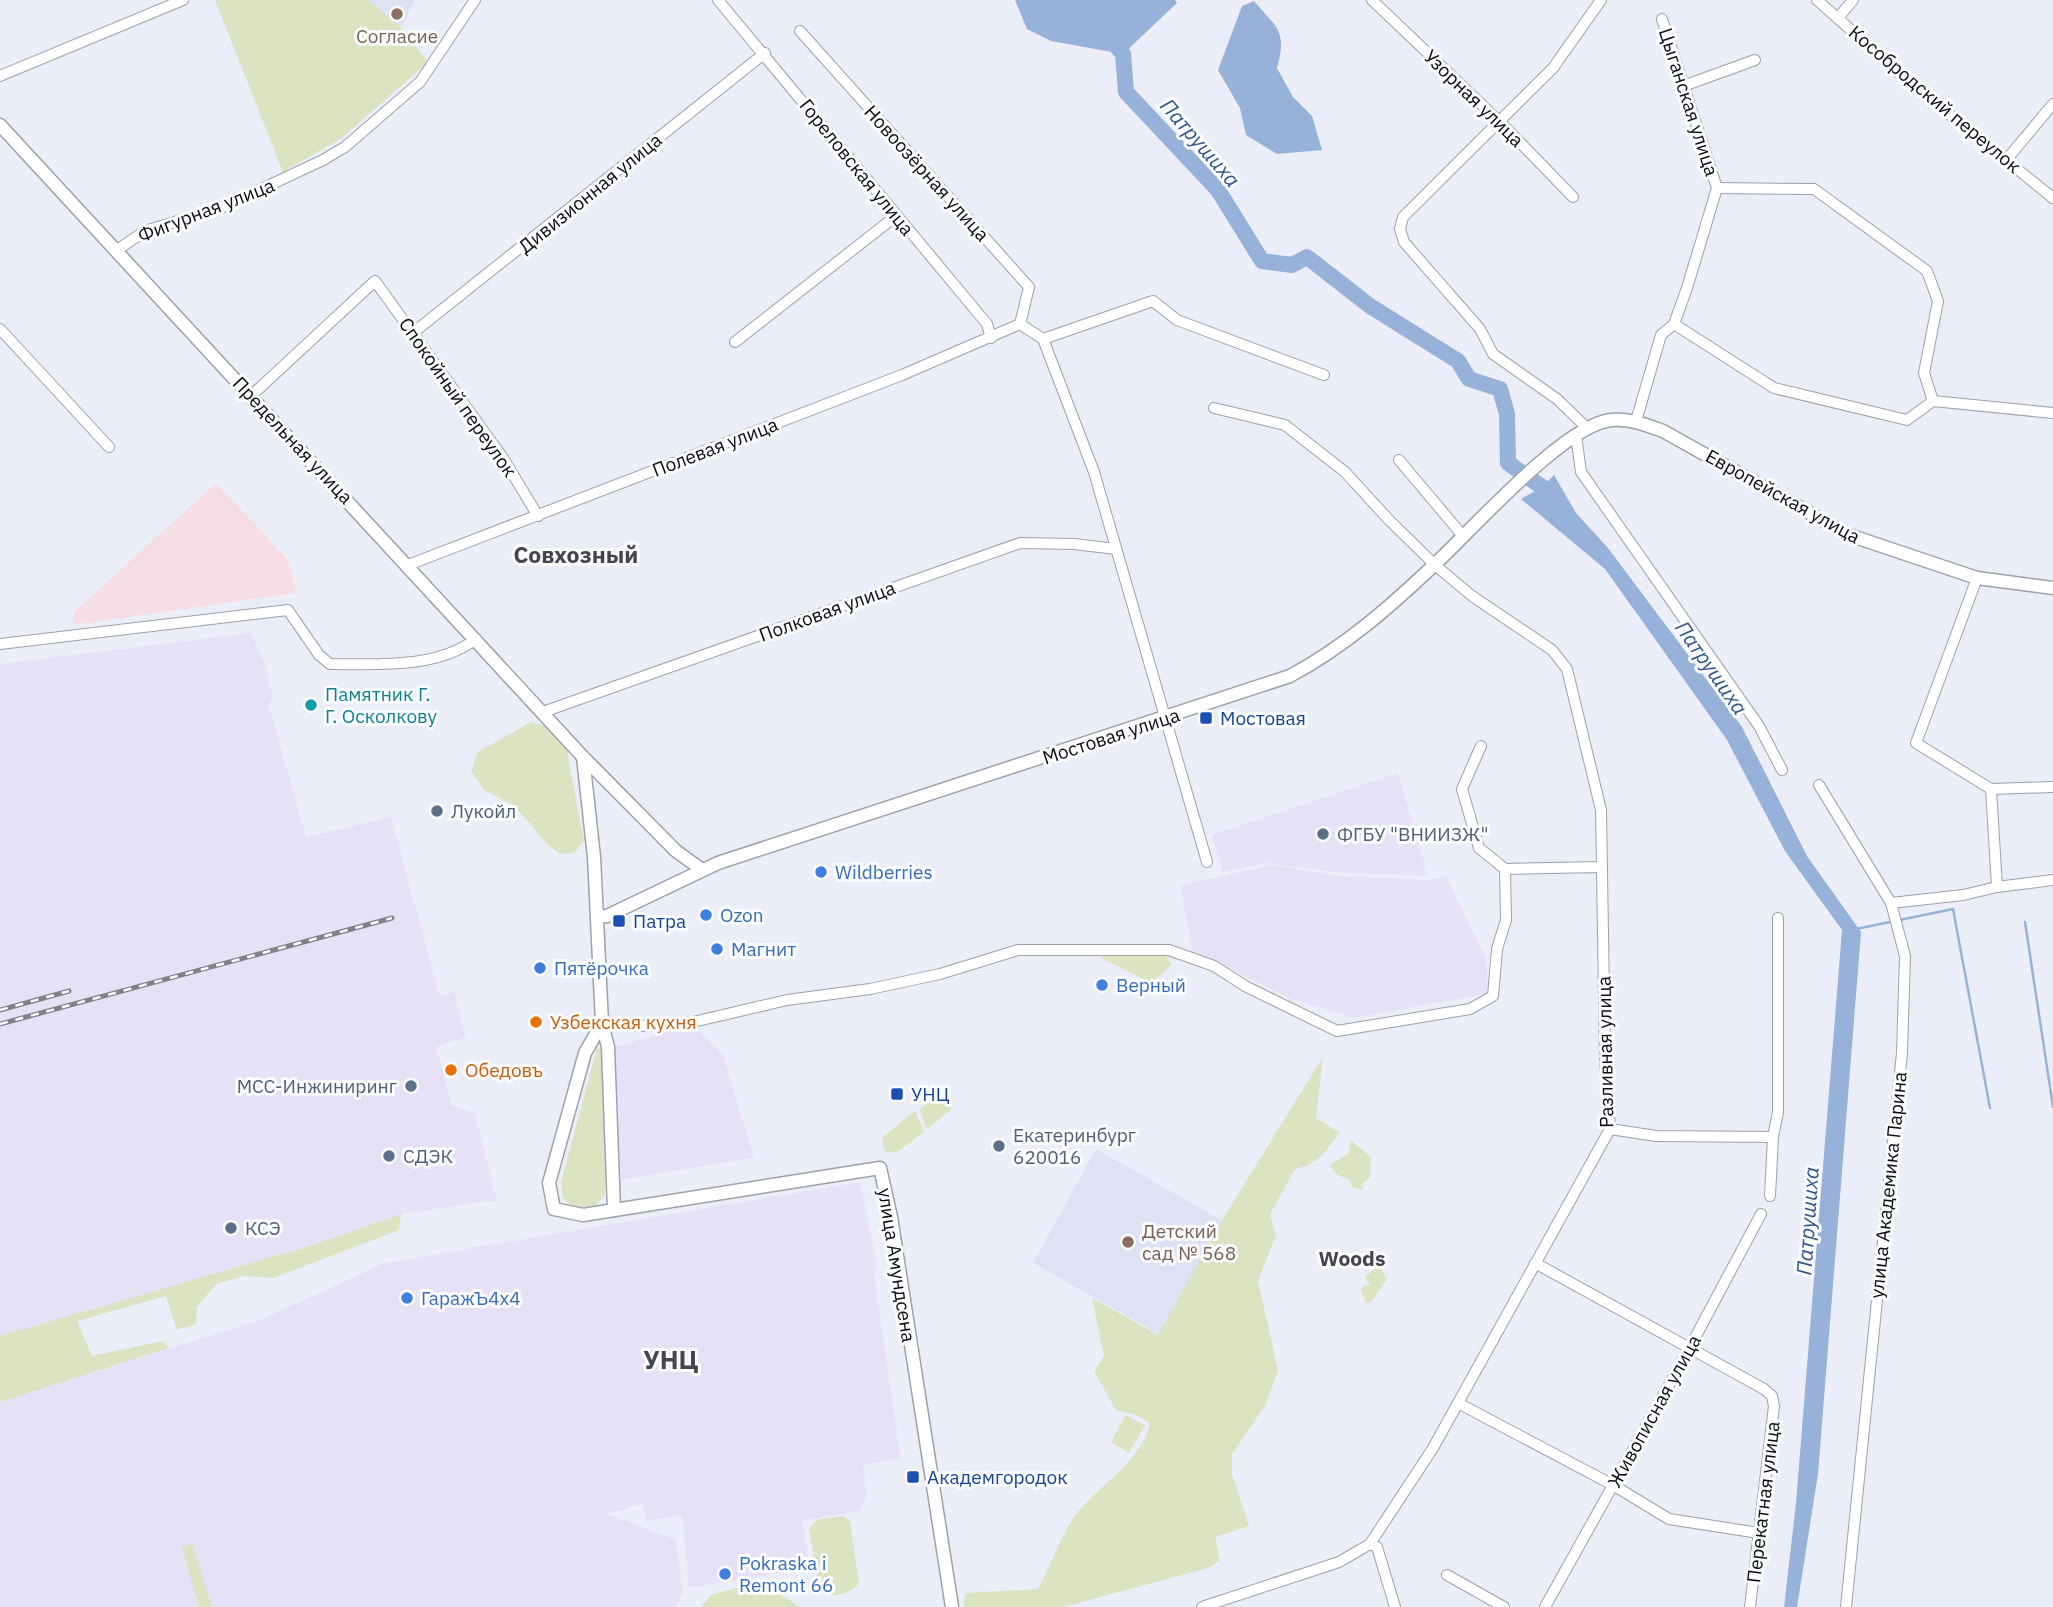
<svg xmlns="http://www.w3.org/2000/svg" width="2053" height="1607" viewBox="0 0 2053 1607" font-family="'IBM Plex Sans',sans-serif">
  <style>
    .commercial { fill: #f6dde5 }
    .industrial { fill: #e6e1f7 }
    .built { fill: #dee2f4 }
    .green { fill: #dbe3c0 }
    .water { fill: #97b2d8 }
    .lines { fill: none; stroke-linecap: round; stroke-linejoin: round }
    .stream { stroke: #97b2d8; stroke-width: 2.5 }
    .river { stroke: #97b2d8; stroke-width: 16 }
    .minor-casing { stroke: #9ea0aa; stroke-width: 12 }
    .tertiary-casing { stroke: #9ea0aa; stroke-width: 15 }
    .minor { stroke: #fff; stroke-width: 10 }
    .tertiary { stroke: #fff; stroke-width: 12 }
    .rail-casing { stroke: #7f8188; stroke-width: 5 }
    .rail { stroke: #fbfcfe; stroke-width: 2.5; stroke-dasharray: 8; stroke-linecap: butt }
    .education-dot { fill: #8d6e63; stroke: #fbfcfe; stroke-width: 2.5 }
    .culture-dot { fill: #0f9aa8; stroke: #fbfcfe; stroke-width: 2.5 }
    .transit-dot { fill: #1a4fb4; stroke: #fbfcfe; stroke-width: 2.5 }
    .service-dot { fill: #5c6f8a; stroke: #fbfcfe; stroke-width: 2.5 }
    .shop-dot { fill: #3f7fe0; stroke: #fbfcfe; stroke-width: 2.5 }
    .food-dot { fill: #e8710a; stroke: #fbfcfe; stroke-width: 2.5 }
    .labels { text-anchor: middle; stroke-width: 6; stroke-linejoin: round; paint-order: stroke }
    .education-label { font-size: 19px; fill: #785e54; stroke: #fbfcfe }
    .street-label { font-size: 19px; fill: #0b0c0f; stroke: #fbfcfe }
    .culture-label { font-size: 19px; fill: #0d838f; stroke: #fbfcfe; text-anchor: start }
    .transit-label { font-size: 19px; fill: #164399; stroke: #fbfcfe; text-anchor: start }
    .service-label { font-size: 19px; fill: #4e5e75; stroke: #fbfcfe; text-anchor: start }
    .shop-label { font-size: 19px; fill: #366cbe; stroke: #fbfcfe; text-anchor: start }
    .food-label { font-size: 19px; fill: #c56008; stroke: #fbfcfe; text-anchor: start }
    .water-label { font-size: 21px; font-style: italic; fill: #315587; stroke: #fbfcfe }
    .neighbourhood-label { font-size: 21px; font-weight: bold; fill: #44464f; stroke: #fbfcfe }
    .quarter-label { font-size: 23px; font-weight: bold; fill: #44464f; stroke: #fbfcfe }
    .district-label { font-size: 26px; font-weight: bold; fill: #44464f; stroke: #fbfcfe }
  </style>
  <rect width="100%" height="100%" fill="#ebeef9"/>
  <!-- commercial -->
  <path class="commercial" d="M216,483l73,78 8,32 -224,32 1,-13z"/>
  <!-- industrial -->
  <g class="industrial">
    <path d="M251,633l14,31 8,33 -4,8 37,132 85,-20 49,179 14,-4 12,45 -30,10 16,59 23,7 22,87 -96,14 -88,31 -313,91v-672z"/>
    <path d="M1398,773l30,103 -97,-4 -63,-9 -45,9 -11,-37z"/>
    <path d="M1272,865l67,11 93,4 14,-4 40,82 2,35 -133,25 -64,-19 -99,-49 -12,-65z"/>
    <path d="M693,1025l30,30 31,103 -133,22 -7,-133z"/>
    <path d="M860,1182l17,85 -3,6 27,186 -38,6 4,29 -7,17 -57,9 6,48 -120,20 -7,-72 -36,5 -4,-17 -35,10 69,26 7,54 -7,13h-676v-205l263,-83 121,-56z"/>
  </g>
  <!-- built -->
  <g class="built">
    <path d="M368,0h47l-14,27z"/>
    <path d="M1096,1149l127,72 -64,113 -126,-71z"/>
  </g>
  <!-- green -->
  <g class="green">
    <path d="M215,0h153l33,27 27,35 -85,75 -60,35z"/>
    <path d="M531,722l14,4 21,20 18,95 -10,12 -13,1 -13,-9 -33,-39 -31,-16 -13,-19 7,-19z"/>
    <path d="M1105,953l61,3 6,9 -21,18 -50,-25z"/>
    <path d="M597,1048h6l2,147 -10,11 -21,1 -11,-9 -2,-16z"/>
    <path d="M1323,1057l-7,61 23,14c-8,16 -26,35 -44,37l-25,45 6,21 -18,46 20,89 -12,34 -34,50v20l17,52 -34,11 5,24 -12,7 -145,39h-99l1,-14 73,-4c12,-22 21,-48 34,-69 23,-34 67,-54 78,-96l-13,-9 -21,-5 -22,-39 10,-15 -12,-58 66,37 69,-123z"/>
    <path d="M941,1095l9,5 1,10 -24,19 -8,-20z"/>
    <path d="M915,1111l9,21 -27,20h-11l-4,-9 1,-6z"/>
    <path d="M1350,1140l21,17 -1,21 -7,5 -1,7 -10,-3 -2,-7 -13,-5 -7,-10 19,-12z"/>
    <path d="M401,1214l-2,16 -126,48 -29,-2 -28,8 -19,23 -1,17 -19,6 -11,-34 -89,25 15,35 71,-15 6,7 -169,54v-66l313,-91z"/>
    <path d="M1376,1267l4,1 7,11 -16,23 -5,1 -5,-13 3,-5h6l-5,-8z"/>
    <path d="M1126,1415l19,10 -16,28 -18,-11z"/>
    <path d="M843,1516l7,5 9,62c-10,12 -26,15 -39,10l-11,-65 8,-8z"/>
    <path d="M192,1544l20,63h-13l-17,-60z"/>
    <path d="M760,1581l40,26h-99l10,-12z"/>
  </g>
  <!-- water -->
  <g class="water">
    <path d="M1015,0h160l2,3 -54,51 -72,-13 -24,-12z"/>
    <path d="M1254,1c24,28 33,30 23,67l16,29 19,19 10,34 -45,4 -31,-19 -6,-27 -22,-38 24,-64z"/>
    <path d="M1554,475l22,38 32,35 134,179 65,129 54,76 -43,542 -21,133h-13l12,-104 46,-573 -57,-79 -58,-111 -122,-171 -84,-70 21,-12z"/>
  </g>
  <g class="lines">
    <!-- stream -->
    <g class="stream">
      <path d="M2025,922l28,185"/>
      <path d="M1856,929l97,-20 37,199"/>
    </g>
    <!-- river -->
    <path class="river" d="M1110,39l13,15 3,38 92,98 44,71 30,4 15,-8 63,49 88,55 11,18 31,10 7,25 1,49 34,24 14,16"/>
    <!-- minor casing -->
    <g class="minor-casing">
      <g id="minor">
        <path d="M718,0l269,324 4,14"/>
        <path d="M1372,0l129,123 72,74"/>
        <path d="M1817,0l96,85 140,113"/>
        <path d="M1838,18l15,-18"/>
        <path d="M800,31l229,256 -9,37"/>
        <path d="M0,76l183,-76"/>
        <path d="M1686,85l69,-25"/>
        <path d="M2007,159l46,-55"/>
        <path d="M1717,188l97,1 113,82 11,30 -14,72 9,28 120,12"/>
        <path d="M117,250l28,-19 78,-24 100,-47 22,-13 75,-65 55,-82"/>
        <path d="M1020,324l23,15 51,133 113,390"/>
        <path d="M1674,324l100,64 133,32 26,-19"/>
        <path d="M0,329l109,118"/>
        <path d="M414,332l351,-279"/>
        <path d="M1043,339l110,-38 24,19 147,55"/>
        <path d="M735,342l161,-126"/>
        <path d="M252,395l123,-114 128,177 35,58"/>
        <path d="M1636,421l25,-86 13,-11 13,-36 30,-100 -55,-169"/>
        <path d="M1587,428l-30,-29 -64,-45 -13,-25 -76,-87 -4,-13 3,-12 150,-149 48,-68"/>
        <path d="M1576,435l5,37 178,254 23,44"/>
        <path d="M1399,460l64,76"/>
        <path d="M408,565l494,-190 118,-51"/>
        <path d="M1977,578l-61,165 75,46 6,98 56,-7"/>
        <path d="M0,644l288,-34 31,45 11,9c48,0 106,5 146,-25"/>
        <path d="M543,712l477,-169 54,1 42,5"/>
        <path d="M1481,746l-19,43 17,59 26,21 97,-2"/>
        <path d="M1819,785l72,118 14,53 -3,97 -56,554"/>
        <path d="M1991,789l62,-2"/>
        <path d="M1891,903l72,-8 34,-8"/>
        <path d="M602,1023l40,3 51,-4 94,-22 83,-11 70,-15 78,-24h151l45,16 31,20 92,45 133,-22 23,-13 4,-47 9,-29 -1,-51"/>
        <path d="M1610,1129l46,7 117,1"/>
        <path d="M1770,1196l3,-59 5,-25v-194"/>
        <path d="M1535,1263l229,126 8,7 2,10 -24,201"/>
        <path d="M1458,1403l155,82 56,34 90,14"/>
        <path d="M1370,1544l7,3 18,60"/>
        <path d="M1447,1575l57,32"/>
        <path d="M1202,1607l137,-45 31,-18 63,-96 177,-319 -5,-70 -4,-249 -34,-141 -15,-19 -80,-54 -37,-31 -46,-45 -44,-48 -60,-47 -71,-17"/>
        <path d="M1545,1607l144,-258 72,-135"/>
      </g>
    </g>
    <!-- tertiary casing -->
    <g class="tertiary-casing">
      <g id="tertiary">
        <path d="M0,125l583,632 93,94 25,18"/>
        <path d="M583,757l11,100 8,166 6,24 6,163"/>
        <path d="M597,917l10,-1 111,-53 572,-187c54,-29 100,-69 144,-111 37,-34 130,-140 177,-145 18,-2 35,5 52,11l186,104 128,43 76,10"/>
        <path d="M602,1023l-17,30 -36,130 5,26 29,6 297,-47 11,49 61,390"/>
      </g>
    </g>
    <!-- minor -->
    <use href="#minor" class="minor"/>
    <!-- tertiary -->
    <use href="#tertiary" class="tertiary"/>
    <!-- rail casing -->
    <g class="rail-casing">
      <g id="rail">
        <path d="M0,1010l69,-19"/>
        <path d="M0,1024l392,-106"/>
      </g>
    </g>
    <!-- rail -->
    <use href="#rail" class="rail"/>
  </g>
  <!-- markers -->
  <g class="education-dot">
    <circle cx="397" cy="14" r="7"/>
    <circle cx="1128" cy="1242" r="7"/>
  </g>
  <circle class="culture-dot" cx="311" cy="705" r="7"/>
  <g class="transit-dot">
    <rect x="1199" y="711" width="14" height="14" rx="3.5"/>
    <rect x="612" y="914" width="14" height="14" rx="3.5"/>
    <rect x="890" y="1087" width="14" height="14" rx="3.5"/>
    <rect x="906" y="1470" width="14" height="14" rx="3.5"/>
  </g>
  <g class="service-dot">
    <circle cx="437" cy="811" r="7"/>
    <circle cx="1323" cy="834" r="7"/>
    <circle cx="411" cy="1086" r="7"/>
    <circle cx="999" cy="1146" r="7"/>
    <circle cx="389" cy="1156" r="7"/>
    <circle cx="231" cy="1228" r="7"/>
  </g>
  <g class="shop-dot">
    <circle cx="821" cy="872" r="7"/>
    <circle cx="706" cy="915" r="7"/>
    <circle cx="717" cy="949" r="7"/>
    <circle cx="540" cy="968" r="7"/>
    <circle cx="1102" cy="985" r="7"/>
    <circle cx="407" cy="1298" r="7"/>
    <circle cx="725" cy="1574" r="7"/>
  </g>
  <g class="food-dot">
    <circle cx="536" cy="1022" r="7"/>
    <circle cx="451" cy="1070" r="7"/>
  </g>
  <g class="labels">
    <!-- education labels -->
    <g class="education-label">
      <text x="397" y="43">Согласие</text>
      <text x="1142" y="1238" text-anchor="start">Детский<tspan x="1142" dy="22">сад № 568</tspan></text>
    </g>
    <!-- street labels -->
    <g class="street-label">
      <text transform="translate(1474 98) rotate(44)" y="7">Узорная улица</text>
      <text transform="translate(1935 99) rotate(40)" y="7">Кособродский переулок</text>
      <text transform="translate(1689 102) rotate(72)" y="7">Цыганская улица</text>
      <text transform="translate(857 167) rotate(51)" y="7">Гореловская улица</text>
      <text transform="translate(927 173) rotate(48)" y="7">Новоозёрная улица</text>
      <text transform="translate(590 193) rotate(-39)" y="7">Дивизионная улица</text>
      <text transform="translate(206 210) rotate(-21)" y="7">Фигурная улица</text>
      <text transform="translate(458 397) rotate(55)" y="7">Спокойный переулок</text>
      <text transform="translate(293 440) rotate(47)" y="7">Предельная улица</text>
      <text transform="translate(715 447) rotate(-21)" y="7">Полевая улица</text>
      <text transform="translate(1783 496) rotate(29)" y="7">Европейская улица</text>
      <text transform="translate(827 611) rotate(-20)" y="7">Полковая улица</text>
      <text transform="translate(1111 736) rotate(-18)" y="7">Мостовая улица</text>
      <text transform="translate(1605 1052) rotate(-91)" y="7">Разливная улица</text>
      <text transform="translate(1888 1185) rotate(-84)" y="7">улица Академика Парина</text>
      <text transform="translate(897 1265) rotate(81)" y="7">улица Амундсена</text>
      <text transform="translate(1654 1411) rotate(-61)" y="7">Живописная улица</text>
      <text transform="translate(1763 1502) rotate(-83)" y="7">Перекатная улица</text>
    </g>
    <!-- culture labels -->
    <g class="culture-label">
      <text x="325" y="701">Памятник Г.<tspan x="325" dy="22">Г. Осколкову</tspan></text>
    </g>
    <!-- transit labels -->
    <g class="transit-label">
      <text x="1220" y="725">Мостовая</text>
      <text x="633" y="928">Патра</text>
      <text x="911" y="1101">УНЦ</text>
      <text x="927" y="1484">Академгородок</text>
    </g>
    <!-- service labels -->
    <g class="service-label">
      <text x="451" y="818">Лукойл</text>
      <text x="1337" y="841">ФГБУ "ВНИИЗЖ"</text>
      <text x="397" y="1093" text-anchor="end">МСС-Инжиниринг</text>
      <text x="1013" y="1142">Екатеринбург<tspan x="1013" dy="22">620016</tspan></text>
      <text x="403" y="1163">СДЭК</text>
      <text x="245" y="1235">КСЭ</text>
    </g>
    <!-- shop labels -->
    <g class="shop-label">
      <text x="835" y="879">Wildberries</text>
      <text x="720" y="922">Ozon</text>
      <text x="731" y="956">Магнит</text>
      <text x="554" y="975">Пятёрочка</text>
      <text x="1116" y="992">Верный</text>
      <text x="421" y="1305">ГаражЪ4х4</text>
      <text x="739" y="1570">Pokraska i<tspan x="739" dy="22">Remont 66</tspan></text>
    </g>
    <!-- food labels -->
    <g class="food-label">
      <text x="550" y="1029">Узбекская кухня</text>
      <text x="465" y="1077">Обедовъ</text>
    </g>
    <!-- water labels -->
    <g class="water-label">
      <text transform="translate(1200 143) rotate(49)" y="7">Патрушиха</text>
      <text transform="translate(1711 668) rotate(55)" y="7">Патрушиха</text>
      <text transform="translate(1808 1221) rotate(-86)" y="7">Патрушиха</text>
    </g>
    <!-- neighbourhood labels -->
    <g class="neighbourhood-label">
      <text x="1352" y="1266">Woods</text>
    </g>
    <!-- quarter labels -->
    <g class="quarter-label">
      <text x="576" y="563">Совхозный</text>
    </g>
    <!-- district labels -->
    <g class="district-label">
      <text x="671" y="1369">УНЦ</text>
    </g>
  </g>
</svg>
